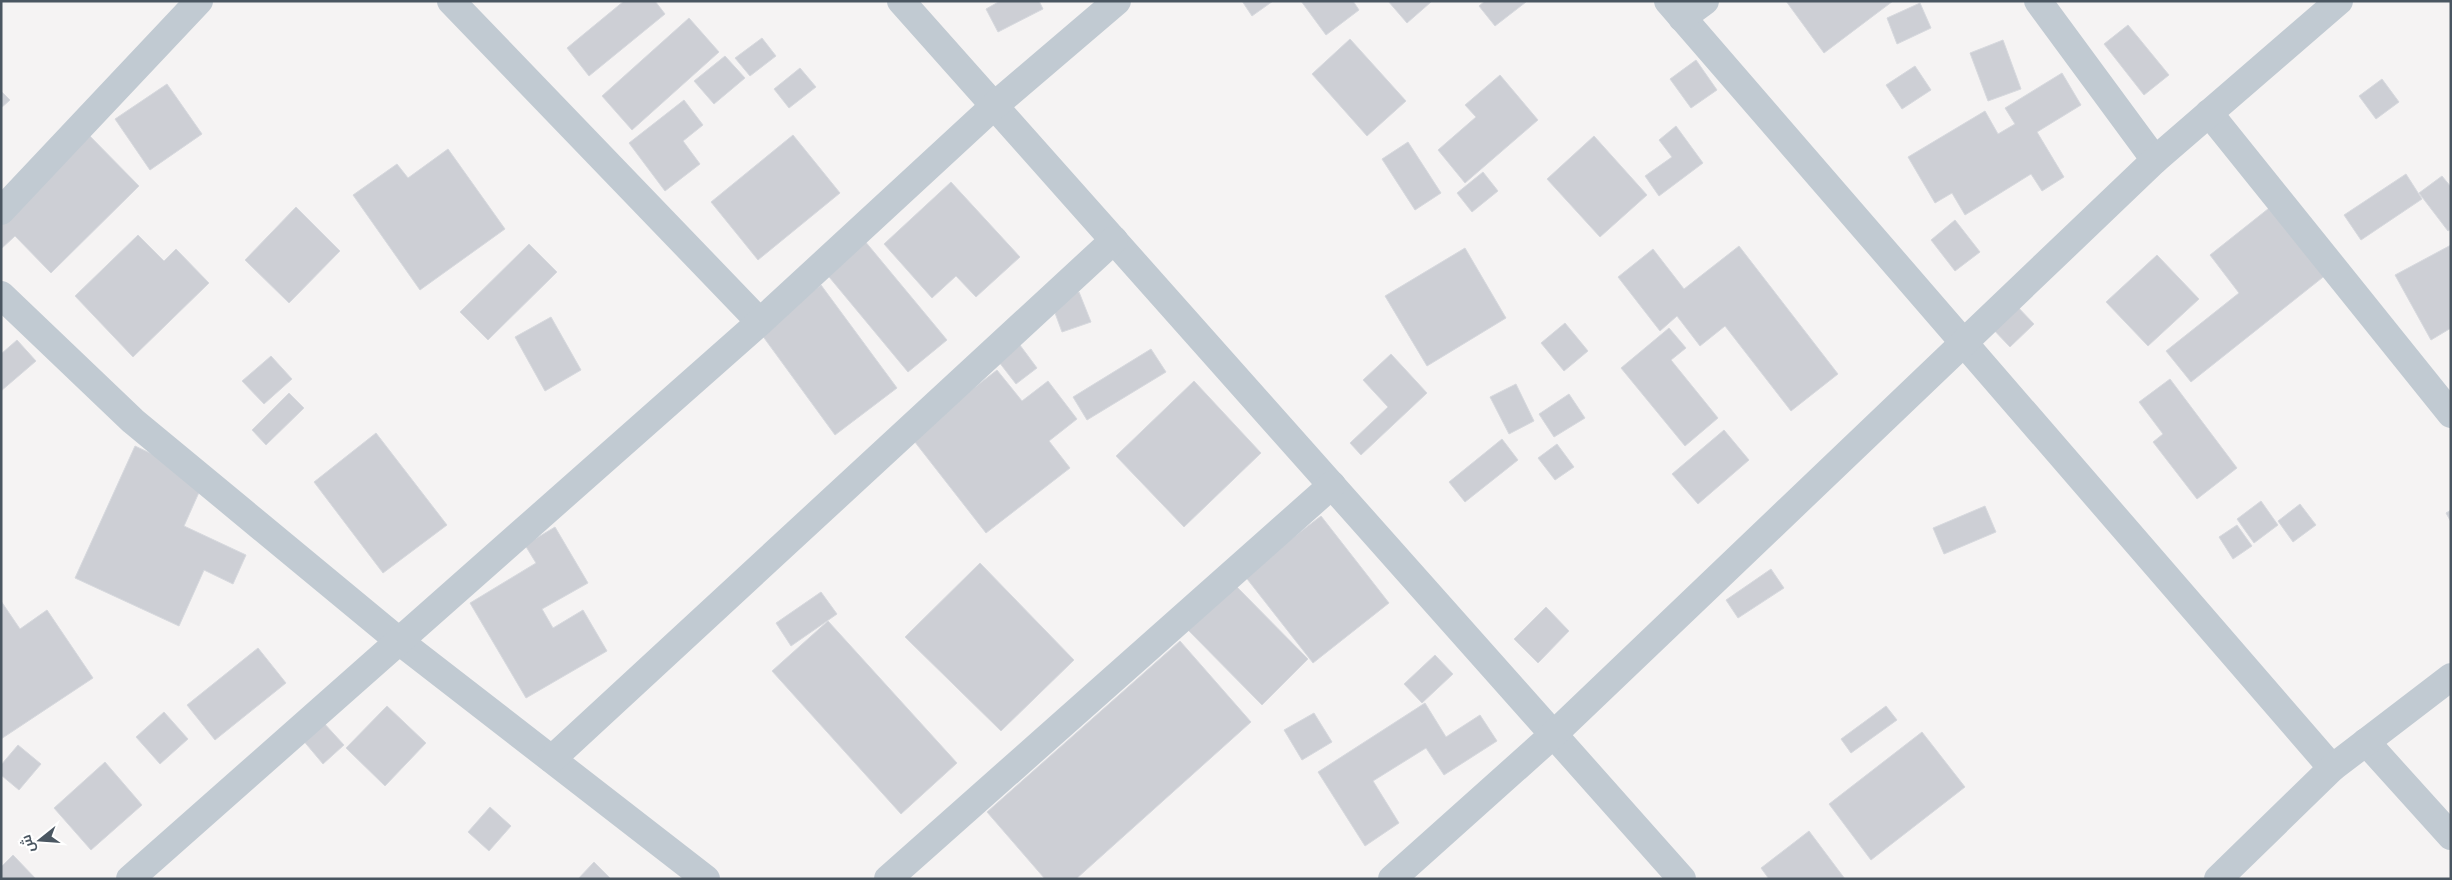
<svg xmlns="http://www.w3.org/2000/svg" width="2452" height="880" viewBox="0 0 2452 880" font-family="'Exo 2',Cairo,sans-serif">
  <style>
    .building { fill: #cdcfd5; stroke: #d7d9de }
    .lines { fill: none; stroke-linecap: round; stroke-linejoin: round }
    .minor { stroke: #c1cad2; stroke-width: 28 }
  </style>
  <rect width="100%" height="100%" fill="#f5f3f3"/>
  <!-- building -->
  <g class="building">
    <path d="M624,1h31l10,13 -76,62 -22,-28z"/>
    <path d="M1000,1h39l4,8 -45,23 -12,-23z"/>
    <path d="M1242,1h31l-21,15z"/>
    <path d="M1301,1h52l6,9 -33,25z"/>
    <path d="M1388,1h43v1l-24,21z"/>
    <path d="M1485,1h41v1l-31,24 -16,-20z"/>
    <path d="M1786,1h107l-69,52z"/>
    <path d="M1920,3l11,25 -34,16 -10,-26z"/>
    <path d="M689,18l30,34 -87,78 -30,-34z"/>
    <path d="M2128,25l41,50 -25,20 -40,-51z"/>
    <path d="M762,38l14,18 -26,20 -15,-18z"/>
    <path d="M1350,39l56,62 -39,35 -55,-62z"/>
    <path d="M2003,40l18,49 -33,12 -18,-48z"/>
    <path d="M725,56l20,22 -31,26 -20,-23z"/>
    <path d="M1696,60l21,30 -26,18 -21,-29z"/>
    <path d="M1915,66l16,24 -29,19 -16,-24z"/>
    <path d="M800,68l16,19 -27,21 -15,-19z"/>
    <path d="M2062,73l19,32 -44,27 27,45 -22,14 -11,-17 -66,41 -13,-22 -17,10 -27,-46 77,-46 13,23 17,-10 -10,-16z"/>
    <path d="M1500,75l38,45 -73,63 -27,-33 38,-33 -11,-12z"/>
    <path d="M2382,79l17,23 -23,17 -17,-23z"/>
    <path d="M167,84l35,50 -52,36 -35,-51z"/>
    <path d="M1,91l9,9 -9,8z"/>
    <path d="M684,100l19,25 -20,16 17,23 -35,27 -36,-48z"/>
    <path d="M80,126l59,60 -88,87 -36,-37 -14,13v-45z"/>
    <path d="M1676,126l27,37 -44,33 -14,-20 27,-19 -13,-17z"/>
    <path d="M793,135l47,58 -82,67 -47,-58z"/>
    <path d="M1594,136l53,59 -47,42 -53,-58z"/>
    <path d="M1408,142l33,51 -26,17 -33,-51z"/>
    <path d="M448,149l57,80 -85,61 -67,-95 44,-31 11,14z"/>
    <path d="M1483,172l15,19 -26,21 -15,-19z"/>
    <path d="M2406,174l16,25 -61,41 -17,-25z"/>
    <path d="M2442,176l9,11v42l-3,2 -29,-38z"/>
    <path d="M951,182l69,75 -44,40 -20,-21 -24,22 -48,-54z"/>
    <path d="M2278,201l54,69 -141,112 -25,-31 73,-58 -29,-38z"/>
    <path d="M296,207l44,44 -51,52 -44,-43z"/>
    <path d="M1955,220l25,32 -25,19 -24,-31z"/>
    <path d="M138,235l26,26 12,-12 33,34 -76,74 -58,-61z"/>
    <path d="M864,240l83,100 -39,32 -83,-100z"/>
    <path d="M529,244l28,28 -69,68 -28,-28z"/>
    <path d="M2451,245v83l-20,12 -36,-65z"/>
    <path d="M1739,246l99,128 -47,37 -66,-85 -25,20 -23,-30 -17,15 -42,-54 35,-28 31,40z"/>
    <path d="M1465,248l41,70 -79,48 -42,-70z"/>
    <path d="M2157,255l42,44 -51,47 -42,-44z"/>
    <path d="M821,285l76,103 -62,47 -76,-104z"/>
    <path d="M1079,292l12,30 -29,10 -11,-30z"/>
    <path d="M2014,303l20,21 -24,23 -20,-21z"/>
    <path d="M551,317l30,53 -36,21 -30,-54z"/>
    <path d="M1565,323l23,28 -24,20 -23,-28z"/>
    <path d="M1669,328l17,20 -15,12 47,58 -33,28 -64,-78z"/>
    <path d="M1014,337l23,31 -21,16 -24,-31z"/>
    <path d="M17,340l19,21 -35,30v-37z"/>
    <path d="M1151,349l15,23 -79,48 -14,-23z"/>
    <path d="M1391,354l36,39 -66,62 -11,-12 38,-36 -25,-27z"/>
    <path d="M271,356l21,23 -28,25 -22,-23z"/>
    <path d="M997,370l25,31 26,-20 29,38 -28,22 21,27 -84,65 -75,-96z"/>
    <path d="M2170,379l67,89 -40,31 -44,-57 10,-8 -24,-32z"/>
    <path d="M1194,381l67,72 -77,74 -68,-71z"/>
    <path d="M1516,384l18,37 -25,13 -19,-37z"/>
    <path d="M289,393l15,15 -38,37 -14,-15z"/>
    <path d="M1569,394l16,24 -31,19 -15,-23z"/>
    <path d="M1724,430l25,30 -51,44 -26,-30z"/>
    <path d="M376,433l71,92 -64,48 -69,-91z"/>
    <path d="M1502,439l16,21 -53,42 -16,-20z"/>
    <path d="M1557,444l17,23 -19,13 -17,-22z"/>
    <path d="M135,446l70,33 -21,47 62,29 -13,29 -29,-14 -25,56 -104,-48z"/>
    <path d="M2261,501l17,24 -24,18 -17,-24z"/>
    <path d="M2300,504l16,21 -23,17 -15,-21z"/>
    <path d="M1985,506l11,26 -52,22 -11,-26z"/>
    <path d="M2451,510v12l-5,-9z"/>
    <path d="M1321,516l68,87 -76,60 -69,-88z"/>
    <path d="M2237,525l15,21 -19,13 -14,-22z"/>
    <path d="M555,527l33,56 -46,26 11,19 30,-18 24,41 -81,47 -56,-95 66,-40 -11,-18z"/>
    <path d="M980,563l94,97 -73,71 -96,-94z"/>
    <path d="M1771,569l13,19 -46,30 -12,-18z"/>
    <path d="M1235,585l73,74 -46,46 -74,-75z"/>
    <path d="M821,592l16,22 -46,32 -15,-23z"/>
    <path d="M1,601l19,28 27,-19 46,68 -92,61z"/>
    <path d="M1546,607l23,24 -31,32 -24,-24z"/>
    <path d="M828,621l129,142 -56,51 -129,-143z"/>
    <path d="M1180,641l71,81 -175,157h-31l-58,-67z"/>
    <path d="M258,648l28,35 -71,57 -28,-35z"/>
    <path d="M1435,655l18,19 -31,29 -18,-19z"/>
    <path d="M1425,703l21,34 34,-22 17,26 -53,34 -18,-27 -53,33 26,42 -34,23 -47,-74z"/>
    <path d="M387,706l39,37 -41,43 -39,-38z"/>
    <path d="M1886,706l11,14 -46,33 -10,-14z"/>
    <path d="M164,712l24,27 -28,25 -24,-27z"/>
    <path d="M1314,713l18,29 -30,18 -18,-30z"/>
    <path d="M322,721l22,24 -21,19 -21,-25z"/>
    <path d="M1922,732l43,55 -94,73 -42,-56z"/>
    <path d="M18,745l23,19 -22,26 -18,-15v-10z"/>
    <path d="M105,762l37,43 -51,45 -37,-42z"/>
    <path d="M490,807l21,19 -22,25 -21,-19z"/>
    <path d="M1809,831l36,48h-76l-8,-11z"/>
    <path d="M13,855l23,24h-35v-12z"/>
    <path d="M594,862l17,17h-33z"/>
  </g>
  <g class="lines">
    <!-- minor -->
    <g class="minor">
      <path d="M451,1l309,321"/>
      <path d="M901,1l781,878"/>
      <path d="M1668,1l664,767"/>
      <path d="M2038,1l117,159"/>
      <path d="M1682,18l23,-17"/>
      <path d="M2209,113l242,301"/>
      <path d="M1,211l198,-210"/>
      <path d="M1,295l132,126 266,220 307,238"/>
      <path d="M2366,742l85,94"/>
      <path d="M552,759l562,-519"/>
      <path d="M130,879l630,-557 234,-216 123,-105"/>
      <path d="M888,879l444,-394"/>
      <path d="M1392,879l162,-145 601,-574 184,-159"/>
      <path d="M2218,879l114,-111 119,-91"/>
    </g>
  </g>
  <!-- border -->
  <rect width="2452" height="880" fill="none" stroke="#4a5661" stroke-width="5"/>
  <!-- north arrow -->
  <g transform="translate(40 840) rotate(253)" stroke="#ffffff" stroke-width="4" paint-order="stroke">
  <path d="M0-4L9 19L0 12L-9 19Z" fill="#4a5661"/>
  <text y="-8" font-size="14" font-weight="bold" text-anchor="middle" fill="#4a5661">ش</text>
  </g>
</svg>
